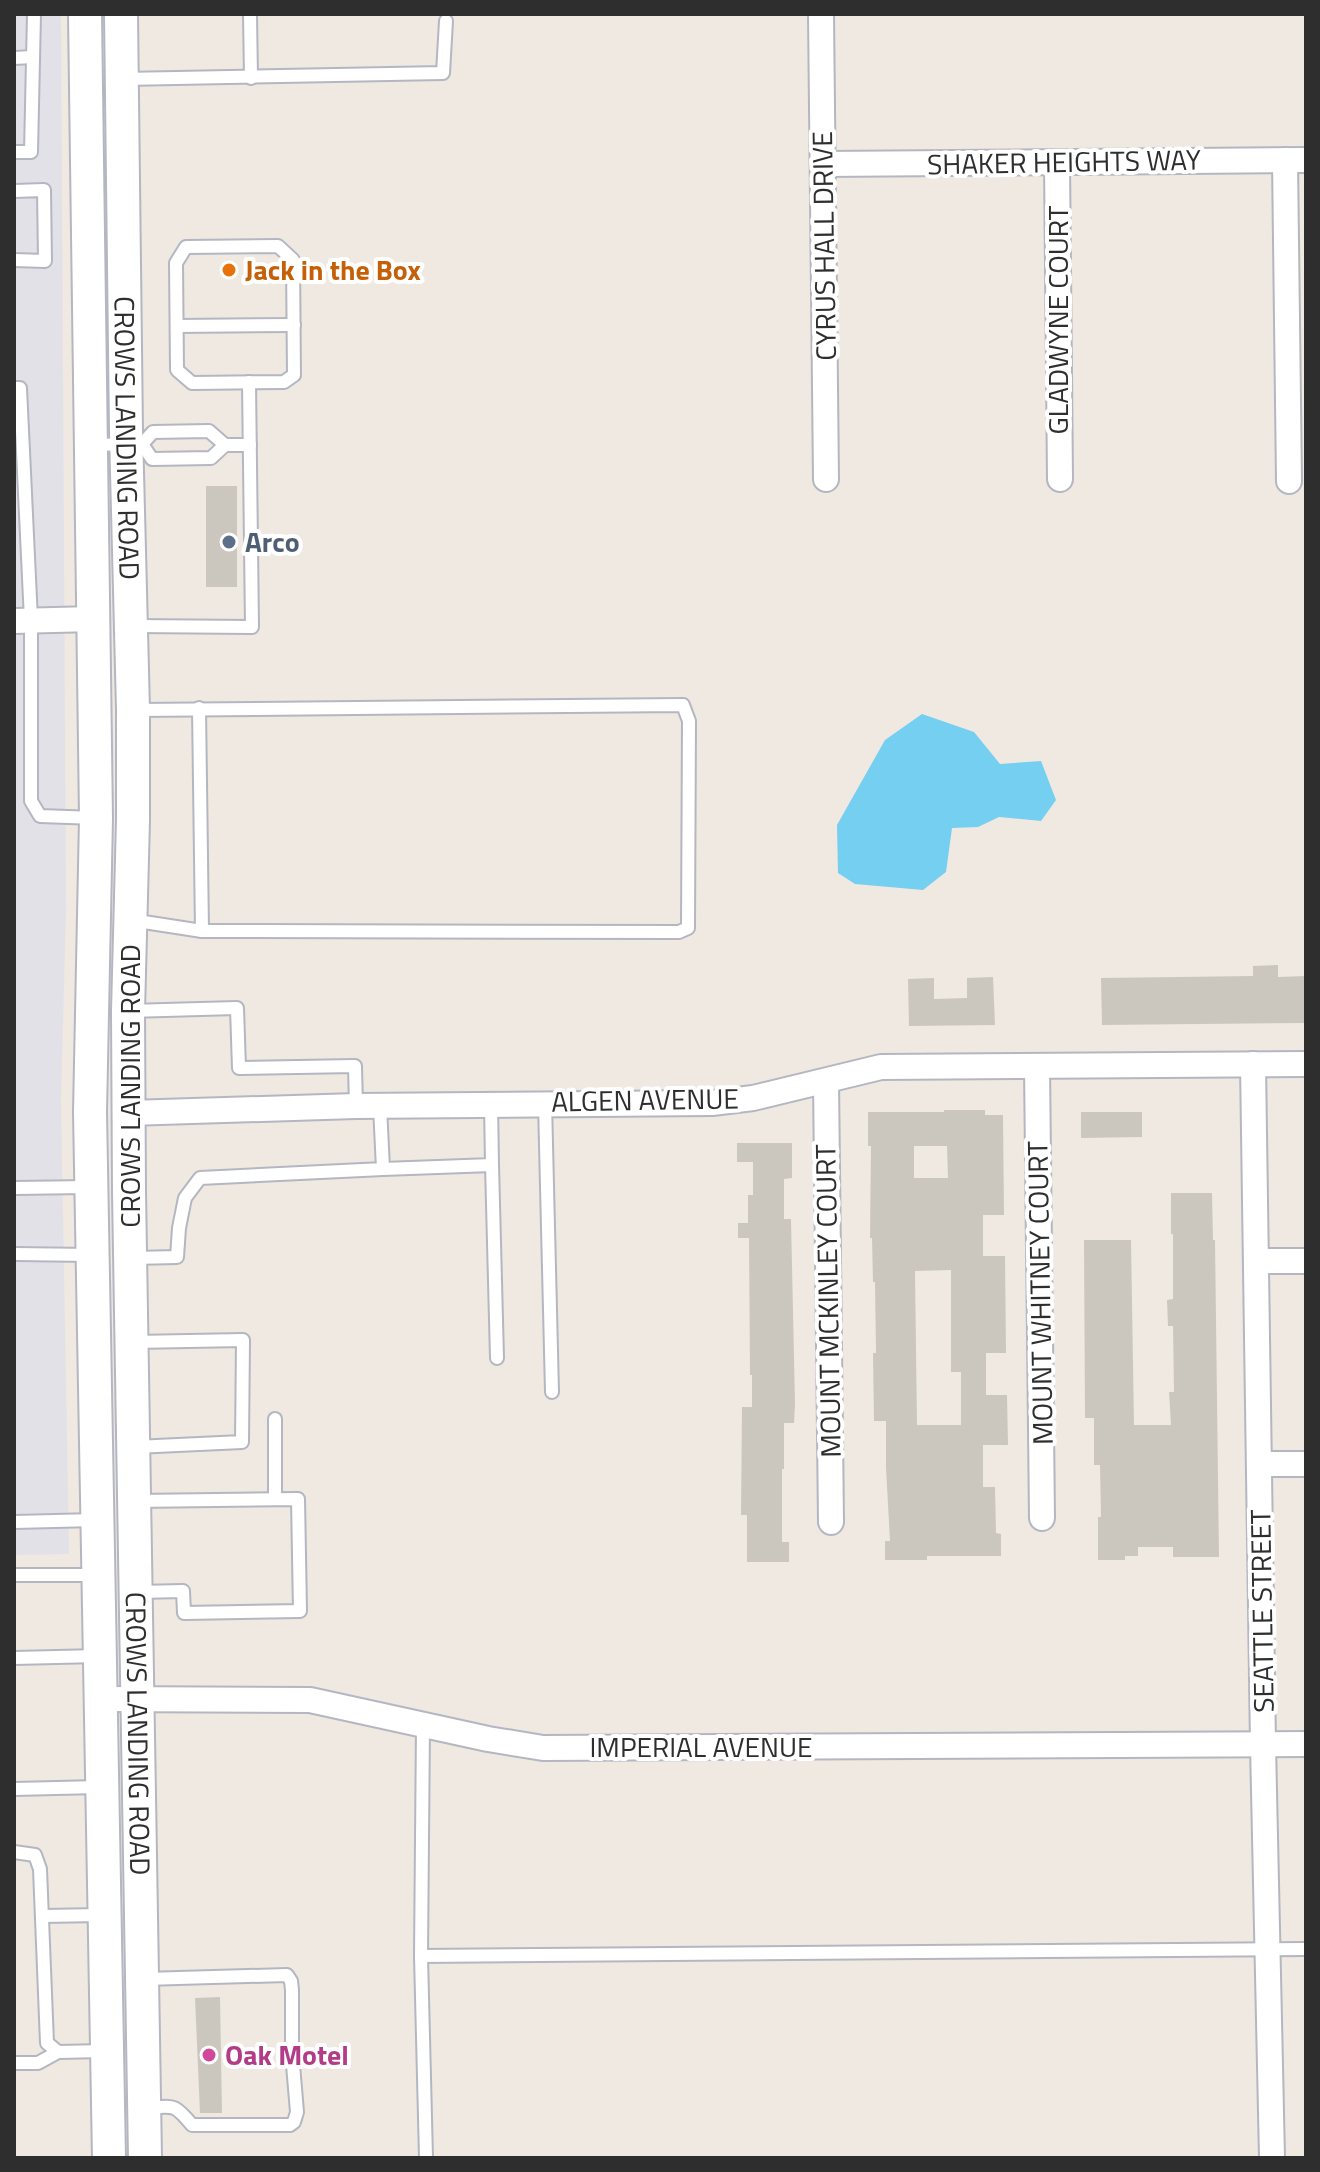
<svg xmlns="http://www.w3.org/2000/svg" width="1320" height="2172" viewBox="0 0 1320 2172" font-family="'Titillium Web',sans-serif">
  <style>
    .industrial { fill: #e3e1e8 }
    .water { fill: #75cff0 }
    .building { fill: #cbc7bf; fill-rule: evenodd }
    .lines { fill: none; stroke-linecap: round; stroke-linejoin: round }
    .service-casing { stroke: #b4b7c1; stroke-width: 16 }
    .minor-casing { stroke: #b4b7c1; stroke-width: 28 }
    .secondary-casing { stroke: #b4b7c1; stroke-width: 36 }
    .service { stroke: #fff; stroke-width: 12 }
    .minor { stroke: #fff; stroke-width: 24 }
    .secondary { stroke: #fff; stroke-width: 32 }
    .food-dot { fill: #e8710a; stroke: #fff; stroke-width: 3 }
    .service-dot { fill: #5c6f8a; stroke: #fff; stroke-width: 3 }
    .hotel-dot { fill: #d1479c; stroke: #fff; stroke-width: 3 }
    .labels { text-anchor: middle; stroke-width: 8; stroke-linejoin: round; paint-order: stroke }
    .street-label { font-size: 28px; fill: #2e2e2e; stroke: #fff }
    .food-label { font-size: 28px; font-weight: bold; fill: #c56008; stroke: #fff; text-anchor: start }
    .service-label { font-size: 28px; font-weight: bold; fill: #4e5e75; stroke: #fff; text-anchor: start }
    .hotel-label { font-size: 28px; font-weight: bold; fill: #b23c85; stroke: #fff; text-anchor: start }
  </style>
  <rect width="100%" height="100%" fill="#efe9e1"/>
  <!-- industrial -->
  <path class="industrial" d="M14,14h47l5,897 -5,189 8,454 -55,1z"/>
  <!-- water -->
  <path class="water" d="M922,714l52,18 26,32 41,-3 15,39 -15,21 -42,-4 -21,10 -26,1 -6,44 -23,18 -68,-6 -17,-11 -1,-48 48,-85z"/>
  <!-- building -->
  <g class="building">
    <rect x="206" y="486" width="31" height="101"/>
    <path d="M1278,965v12l28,-1v47l-204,2 -1,-47 152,-2v-10z"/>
    <path d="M993,977l2,48 -86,1 -1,-47 26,-1v21l33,-1v-20z"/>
    <path d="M944,1110h41v5h18l1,100h-21v41h22l1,97h-20v42h21l1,50h-25v42h12l1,46 5,1v22h-74v4h-42v-19h5l-4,-73v-47h-12l-1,-68h3l-1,-71h-2l-1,-44h-2l1,-92h-3v-34h76zM914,1146h33l1,32h-34zM951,1270v102h10v53h-44l-2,-154z"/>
    <path d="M1081,1112h61v25l-61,1z"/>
    <path d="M737,1143h55v35l-8,1v40h7l4,185 -1,19h-10v46h-2v73h7v20h-42v-47h-6l1,-108h10v-32h-2l-1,-137h-11v-15h10v-28h5v-33h-16z"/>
    <path d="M1171,1193h41l1,47h2l4,317h-46v-10h-35v9h-13v4h-27v-43h3l-1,-52h-6v-47h-9l-1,-178h47l3,185h37l-2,-33h5l-1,-66h-5l-1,-26 6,-1v-65h-2z"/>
    <path d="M220,1997l2,116h-22l-5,-115z"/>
  </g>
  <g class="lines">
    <!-- service casing -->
    <g class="service-casing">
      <g id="service">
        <path d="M250,14l1,64"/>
        <path d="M14,58l19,-1"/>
        <path d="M123,79l320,-6 3,-52"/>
        <path d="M14,152h17l3,-138"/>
        <path d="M14,191l30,-1 1,71 -31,-1"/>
        <path d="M278,246l15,14 1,115 -10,7 -92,1 -15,-13 -1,-107 10,-16z"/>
        <path d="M177,326l117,-1"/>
        <path d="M14,388h6l11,232v181l9,15 56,2"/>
        <path d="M142,444l10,15 59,-1 14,-13h25"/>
        <path d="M91,445l51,-1 11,-12 56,-1 16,14"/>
        <path d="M134,626l118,1 -3,-245"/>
        <path d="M199,708l3,223"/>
        <path d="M131,920l71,11 477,1 9,-4 1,-207 -6,-16 -547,5"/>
        <path d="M128,1011l109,-3 2,60 116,-2 1,40"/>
        <path d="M545,1103l7,289"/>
        <path d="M492,1165l5,193"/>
        <path d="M383,1169l109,-4 -1,-61"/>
        <path d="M14,1188l75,-1"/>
        <path d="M14,1254l77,1"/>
        <path d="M133,1258l44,-1 2,-29 6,-30 15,-20 183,-9 -3,-63"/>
        <path d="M134,1342l109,-2 -1,102 -107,5"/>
        <path d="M275,1499v-80"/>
        <path d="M134,1501l164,-2 2,112 -116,2 -1,-22 -45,1"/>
        <path d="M14,1522l81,-2"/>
        <path d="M14,1575h82"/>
        <path d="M14,1658l85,-2"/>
        <path d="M14,1789l85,-2"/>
        <path d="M14,1852l21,3 5,14 7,174 11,9 46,-1"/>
        <path d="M42,1916l60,-1"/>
        <path d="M421,1956l2,-232"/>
        <path d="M144,1979l143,-4 4,6 1,9v63l5,59 -3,10 -4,3h-98c-18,-22 -18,-19 -46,-17"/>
        <path d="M14,2063h24l20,-11"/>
        <path d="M426,2158l-5,-202 885,-7"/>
      </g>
    </g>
    <!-- minor casing -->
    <g class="minor-casing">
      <g id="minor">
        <path d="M821,14l5,465"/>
        <path d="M1285,160l4,321"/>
        <path d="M1057,162l3,317"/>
        <path d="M823,164l483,-4"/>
        <path d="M14,621l80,-2"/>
        <path d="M1253,1064l10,681 9,413"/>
        <path d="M1037,1067l5,451"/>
        <path d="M826,1081l5,441"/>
        <path d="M129,1113l227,-7 356,-3 41,-5 128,-31 425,-3"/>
        <path d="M1256,1261h50"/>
        <path d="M1261,1464h45"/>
        <path d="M101,1699l209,1 178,39 55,9 763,-4"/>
      </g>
    </g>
    <!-- secondary casing -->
    <g class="secondary-casing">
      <g id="secondary">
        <path d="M85,14l11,804 -6,294 19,1046"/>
        <path id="s1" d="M121,14l5,418 7,278v110l-5,191 1,181 16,966"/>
      </g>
    </g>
    <!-- service -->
    <use href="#service" class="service"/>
    <!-- minor -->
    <use href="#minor" class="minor"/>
    <!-- secondary -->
    <use href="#secondary" class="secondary"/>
  </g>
  <!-- markers -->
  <circle class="food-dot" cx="229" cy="270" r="8"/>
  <circle class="service-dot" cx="229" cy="542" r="8"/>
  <circle class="hotel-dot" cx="209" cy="2055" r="8"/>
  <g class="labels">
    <!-- street labels -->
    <g class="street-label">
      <text transform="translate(1064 162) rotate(-1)" y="10">SHAKER HEIGHTS WAY</text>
      <text transform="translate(824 246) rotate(-91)" y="10">CYRUS HALL DRIVE</text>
      <text transform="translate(1058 320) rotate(-90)" y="10">GLADWYNE COURT</text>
      <text dy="10" stroke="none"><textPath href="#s1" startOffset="424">CROWS LANDING ROAD</textPath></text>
      <text transform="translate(130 1086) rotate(-90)" y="10">CROWS LANDING ROAD</text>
      <text transform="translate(645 1100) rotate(-1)" y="10">ALGEN AVENUE</text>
      <text transform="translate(1040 1293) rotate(-91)" y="10">MOUNT WHITNEY COURT</text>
      <text transform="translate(828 1301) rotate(-91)" y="10">MOUNT MCKINLEY COURT</text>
      <text transform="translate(1262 1611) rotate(-91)" y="10">SEATTLE STREET</text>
      <text dy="10" stroke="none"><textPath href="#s1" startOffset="1720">CROWS LANDING ROAD</textPath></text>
      <text x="701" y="1757">IMPERIAL AVENUE</text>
    </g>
    <!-- food labels -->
    <g class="food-label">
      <text x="245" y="280">Jack in the Box</text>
    </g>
    <!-- service labels -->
    <g class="service-label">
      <text x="245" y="552">Arco</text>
    </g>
    <!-- hotel labels -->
    <g class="hotel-label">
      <text x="225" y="2065">Oak Motel</text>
    </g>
  </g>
  <!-- border -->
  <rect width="1320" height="2172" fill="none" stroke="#2e2e2e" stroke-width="32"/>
</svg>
